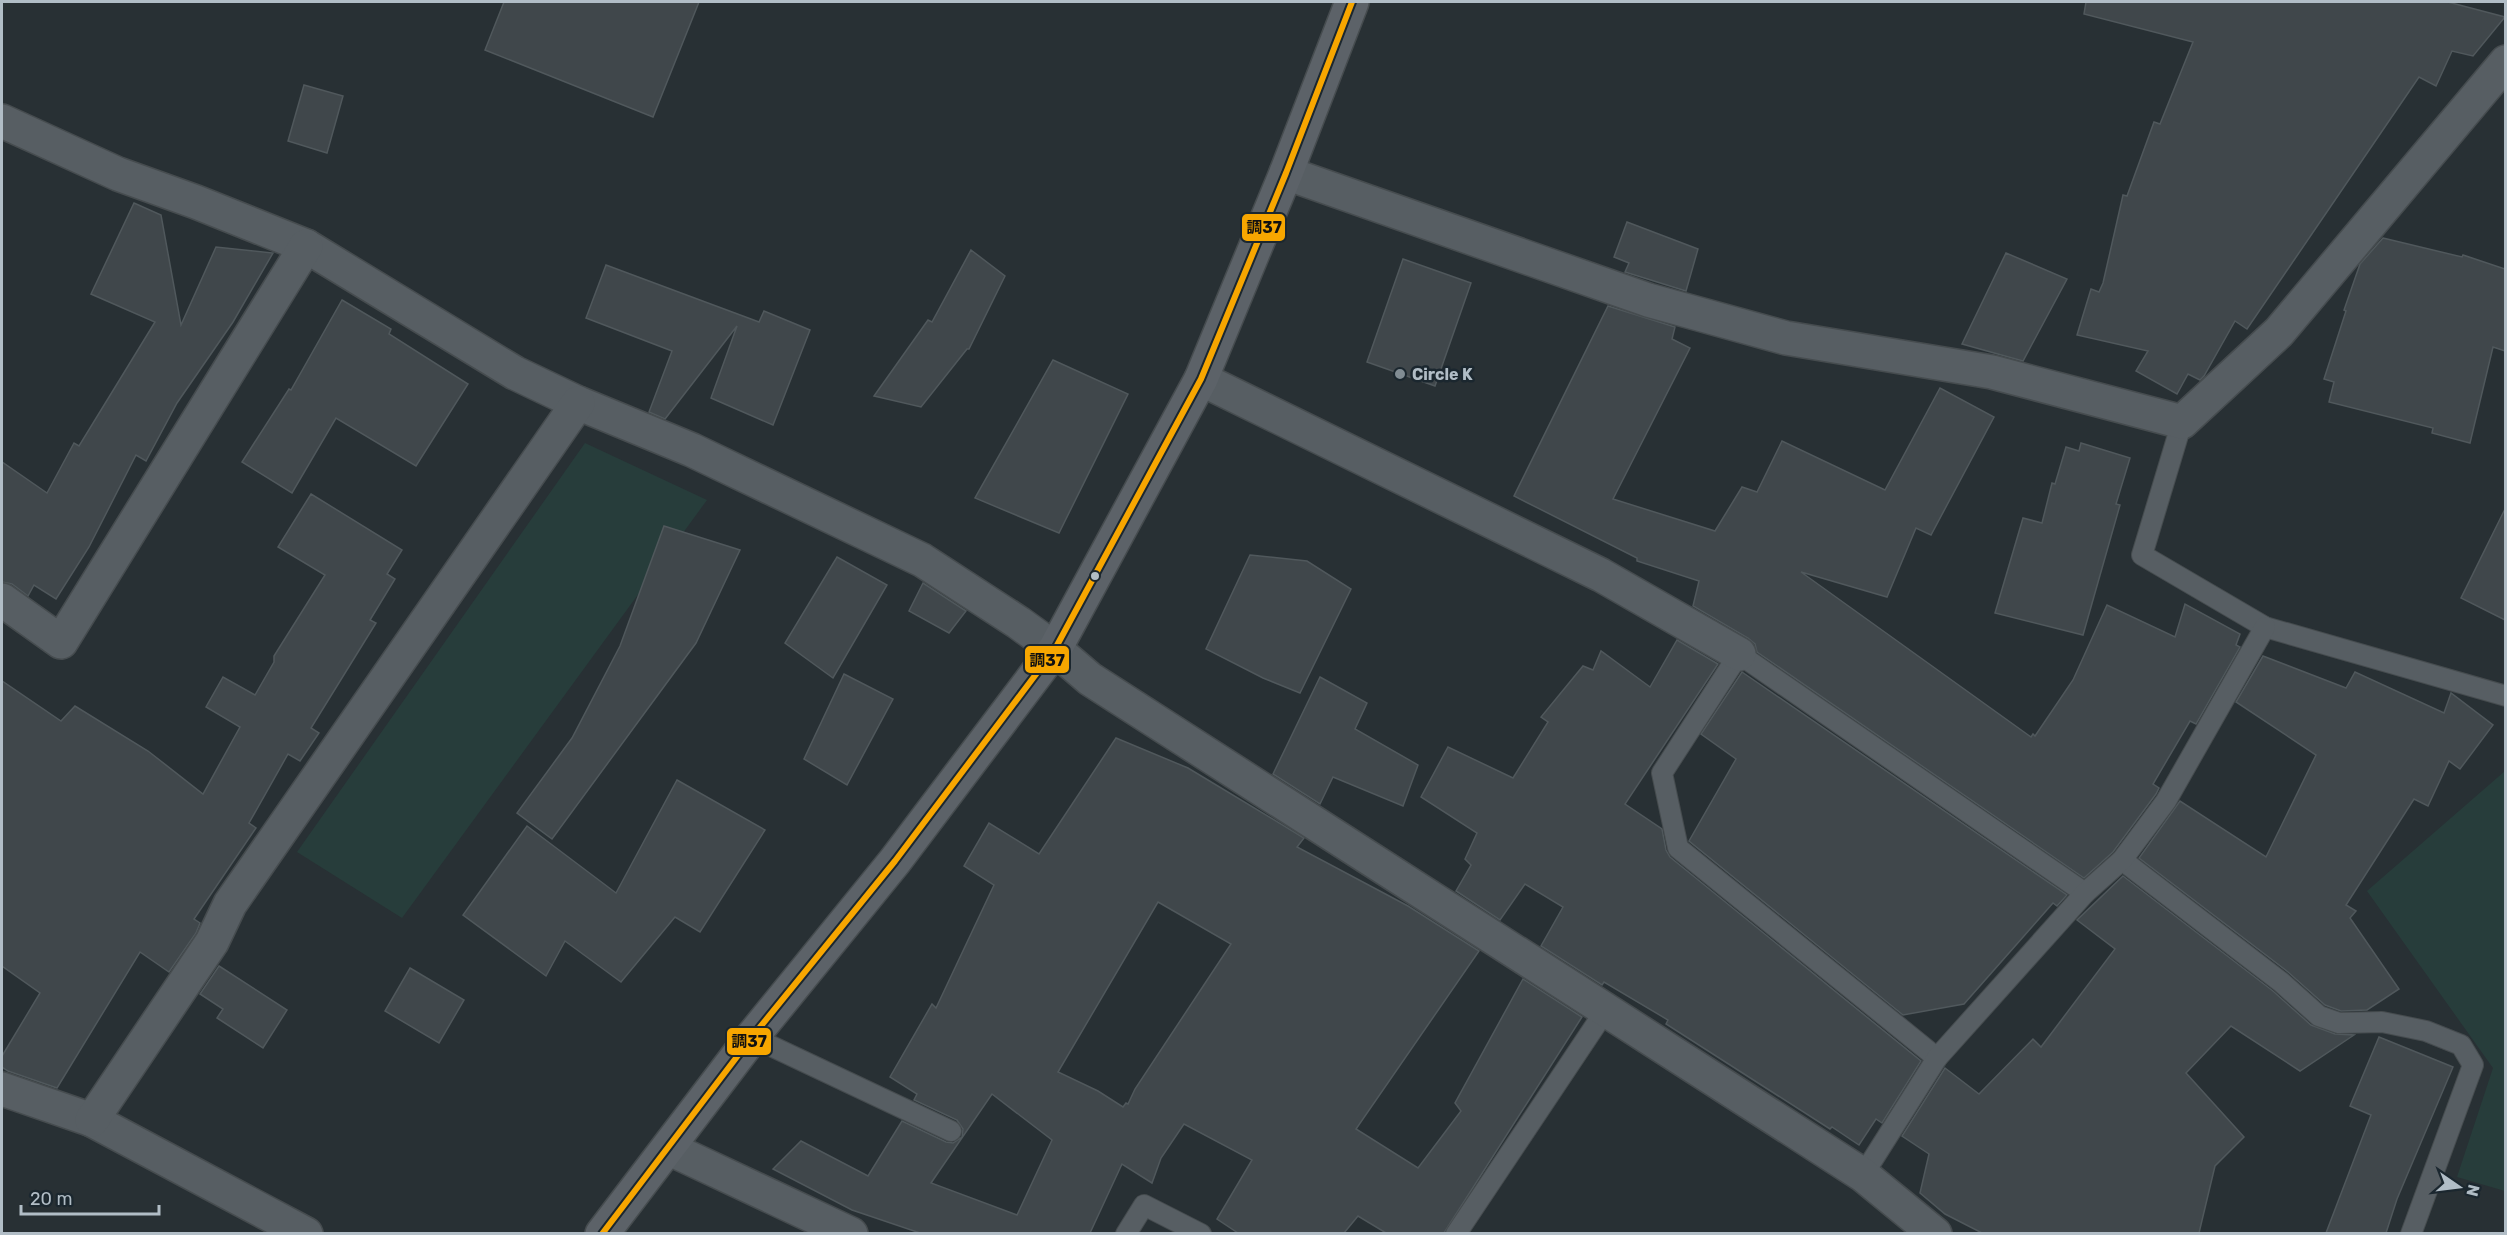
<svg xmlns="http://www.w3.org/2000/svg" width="2507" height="1235" viewBox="0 0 2507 1235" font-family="Rubik,'Noto Sans JP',sans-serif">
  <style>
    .green { fill: #273d3b }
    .building { fill: #40474b; stroke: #50585c; stroke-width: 1.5; fill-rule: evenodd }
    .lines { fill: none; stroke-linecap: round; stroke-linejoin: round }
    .lane-casing { stroke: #464c4f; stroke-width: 22 }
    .street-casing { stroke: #464c4f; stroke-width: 36 }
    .secondary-casing { stroke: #464c4f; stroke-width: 36 }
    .lane { stroke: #575e63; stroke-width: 20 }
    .street { stroke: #575e63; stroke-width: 33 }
    .secondary { stroke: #5c6268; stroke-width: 33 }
    .bus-1-casing { stroke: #1b272f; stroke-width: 10 }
    .bus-1 { stroke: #f7a600; stroke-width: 6 }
    .poi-dot { fill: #818c93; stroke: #1b272f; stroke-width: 2 }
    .bus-dot { fill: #b1bdc6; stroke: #1b272f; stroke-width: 2 }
    .labels { text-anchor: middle; stroke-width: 5; stroke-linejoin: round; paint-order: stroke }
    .poi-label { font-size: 16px; font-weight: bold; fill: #b1bdc6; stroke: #1b272f; text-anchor: start }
    .line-badge { stroke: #1b272f; stroke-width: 2 }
    .pale-badge-label { font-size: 16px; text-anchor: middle; font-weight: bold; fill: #111 }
  </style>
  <rect width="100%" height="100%" fill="#283034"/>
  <!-- green -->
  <g class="green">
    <path d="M585,443l122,57 -305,418 -105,-66z"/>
    <path d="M2505,771v420l-48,-14 36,-109 -126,-177z"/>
  </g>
  <!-- building -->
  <g class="building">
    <path d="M504,2h195l-46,115 -168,-67z"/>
    <path d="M2086,2h362l57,15 -32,39 -21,-5 -16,35 -17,-9 -172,252 -12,-8 -31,55 -4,4 -12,-6 -11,20 -41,-23 12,-20 -71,-16 14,-46 8,3 4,-9 20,-88 4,1 27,-74 6,2 33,-82 -109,-28z"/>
    <path d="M304,85l39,11 -16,57 -39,-12z"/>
    <path d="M134,203l27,12 20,110 35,-78 57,6 -40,69 -56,81 -31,58 -10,-6 -47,92 -33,52 -22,-14 -6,11 -16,-12 -10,-2v-120l45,31 27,-50 5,3 76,-124 -64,-28z"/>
    <path d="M1627,222l71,27 -12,42 -61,-19 4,-9 -15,-6z"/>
    <path d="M2383,238l79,19 1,-2 42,14v82l-12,-4 -23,96 -38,-10 1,-5 -104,-26 5,-20 -10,-3 22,-68 -2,-1 16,-46z"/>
    <path d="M971,250l34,26 -36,73h-2l-46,58 -47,-11 54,-76 4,2z"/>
    <path d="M2006,253l61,26 -44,82 -61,-17z"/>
    <path d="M1403,259l68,24 -36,103 -68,-24z"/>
    <path d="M606,265l153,57 5,-11 46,19 -37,95 -62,-27 26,-72 -72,93 -16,-7 23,-61 -86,-33z"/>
    <path d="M342,300l49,29 -2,5 79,50 -52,82 -80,-48 -44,75 -50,-31 47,-73 2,1z"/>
    <path d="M1608,306l67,21 -3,12 18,9 -77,151 102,32 27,-44 15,5 25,-51 103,49 55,-102 54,29 -63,118 -15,-7 -29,69 -86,-25 230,165 2,-3 2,2 38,-56 34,-75 68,32 10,-33 55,30 -4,11 4,2 -44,77 -6,-3 -37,63 6,4 -3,6 -43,58 -29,26 -327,-226 -2,-8 -7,-6 -55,-32 6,-25 -62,-20v-3l-123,-62z"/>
    <path d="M1053,360l75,34 -69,139 -84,-35z"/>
    <path d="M2081,443l49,15 -14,46 4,1 -37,130 -88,-22 28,-95 19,5 10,-40 3,1 11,-37 13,4z"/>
    <path d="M311,494l91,56 -15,24 8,5 -25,41 6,3 -65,105 8,5 -19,28 -12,-7 -39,69 7,5 -62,91 6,4 -4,10 -27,39 -29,-20 -83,136 -49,-17 -6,-4v-11l38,-63 -38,-27v-285l59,40 14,-15 73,45 55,43 37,-67 -34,-20 17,-30 32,18 19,-33v-6l51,-81 -47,-28z"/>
    <path d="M2505,509v111l-44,-22z"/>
    <path d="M664,526l76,24 -44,93 -144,196 -35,-26 55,-75 48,-92z"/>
    <path d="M1250,555l57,6 44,28 -51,104 -37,-15 -57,-29z"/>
    <path d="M837,557l50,28 -54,93 -48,-35z"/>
    <path d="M923,583l43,28 -17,22 -40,-22z"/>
    <path d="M1677,640l41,24 -93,140 37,25 4,21 4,7 251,204 -39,62 -6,-4 -17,26 -27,-18 -2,2 -164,-105 2,-4 -64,-38 -2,3 -61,-39 22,-39 -38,-23 -25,36 -44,-29 15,-26 -6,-6 12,-26 -56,-36 27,-50 65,31 35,-56 -7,-5 42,-51 10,4 8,-19 49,36z"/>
    <path d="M2263,656l83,32 9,-16 89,41 7,-20 42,32 -33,44 -11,-8 -21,45 -14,-7 -68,106 10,6 -6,7 49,71 -32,21 -26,1 -16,-6 -37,-33 -149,-114 41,-57 86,56 50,-102 -80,-53z"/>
    <path d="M1742,672l325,223 -10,11 -4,-3 -89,101 -61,11 -214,-174 47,-82 -35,-25z"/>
    <path d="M844,674l49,25 -46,86 -43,-26z"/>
    <path d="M1320,677l47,26 -12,26 63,36 -15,41 -70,-29 -13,27 -47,-30z"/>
    <path d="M1116,738l72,30 116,70 -7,9 111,59 71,45 -123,178 62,39 43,-57 -6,-8 68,-124 59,38 -138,216h-58l-28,-17 -14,17h-106l-21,-14 35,-59 -68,-36 -23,34 -9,25 -30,-19 -32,69h-170l-68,-23 -79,-41 28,-28 67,35 34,-55 44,21 7,1 9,-6 1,-8 -6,-9 -43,-20 3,-6 -27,-17 42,-73 4,4 58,-123 -30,-19 25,-43 50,31zM1158,902l73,42 -96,145 -7,15 -2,-1 -3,4 -25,-16 -40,-19zM992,1094l60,46 -35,75 -86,-32z"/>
    <path d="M677,780l88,50 -65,102 -25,-15 -54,65 -56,-41 -19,35 -83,-61 64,-89 89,67z"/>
    <path d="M2123,876l150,115 38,34 24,9 19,1 -54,36 -69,-45 -45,47 58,64 -29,29 -16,67h-217l-37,-19 -25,-21 9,-39 -27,-18 43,-68 34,26 54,-55 8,8 74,-98 -38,-29z"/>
    <path d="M219,966l68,44 -24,38 -46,-30 6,-9 -23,-15z"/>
    <path d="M410,968l54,32 -25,43 -54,-32z"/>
    <path d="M2379,1037l74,30 -56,132 -11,34h-60l45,-118 -21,-9z"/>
  </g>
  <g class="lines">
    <!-- lane casing -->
    <g class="lane-casing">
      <g id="lane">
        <path d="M2182,422l-40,133 123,72 241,69"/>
        <path d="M2122,860l159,122 38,34 20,7 43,-1 44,9 35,14 12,20 -62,169"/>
        <path d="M752,1037l199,94"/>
        <path d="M1937,1058l-259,-210 -16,-75 77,-119 346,239"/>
        <path d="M1863,1175l74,-117 148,-165 37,-33 44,-59 99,-174"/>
        <path d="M1126,1234l18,-29 57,29"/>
        <path d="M1456,1234l151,-226"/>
      </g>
    </g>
    <!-- street casing -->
    <g class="street-casing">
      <g id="street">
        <path d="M2,121l116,53 78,28 110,44 209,127 63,30 114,47 230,110 97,63 36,26 35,30 773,496 72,59"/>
        <path d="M1286,173l362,127 138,38 206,34 190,50 97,-90 227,-270"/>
        <path d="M1201,379l400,196 138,79"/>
        <path d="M2,600l59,42 245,-396"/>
        <path d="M2,1089l90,31 214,114"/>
        <path d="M92,1120l120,-178 18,-38 348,-501"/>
        <path d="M668,1148l183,86"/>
      </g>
    </g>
    <!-- secondary casing -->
    <g class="secondary-casing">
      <path id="secondary" d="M602,1234l150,-197 143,-176 160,-212 146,-270 85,-206 66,-171"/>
    </g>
    <!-- lane -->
    <use href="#lane" class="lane"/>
    <!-- street -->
    <use href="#street" class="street"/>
    <!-- secondary -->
    <use href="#secondary" class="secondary"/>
    <!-- bus-1 casing -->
    <g class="bus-1-casing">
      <path id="bus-1" d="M602,1234l150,-197 143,-176 160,-212 146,-270 85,-206 66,-171"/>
    </g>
    <!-- bus-1 -->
    <use href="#bus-1" class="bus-1"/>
  </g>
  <!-- markers -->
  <circle class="poi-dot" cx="1400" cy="374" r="6"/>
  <circle class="bus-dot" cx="1095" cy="576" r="5"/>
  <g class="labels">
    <!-- poi labels -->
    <g class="poi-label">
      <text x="1412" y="380">Circle K</text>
    </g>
  </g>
  <g class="line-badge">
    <rect x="1241" y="213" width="45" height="29" rx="6" fill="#f7a600"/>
    <rect x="1024" y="645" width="46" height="29" rx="6" fill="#f7a600"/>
    <rect x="726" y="1027" width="46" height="29" rx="6" fill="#f7a600"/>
  </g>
  <g class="pale-badge-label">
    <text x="1264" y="233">調37</text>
    <text x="1047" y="666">調37</text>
    <text x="749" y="1047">調37</text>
  </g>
  <!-- border -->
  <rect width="2507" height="1235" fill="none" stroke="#b1bdc6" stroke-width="6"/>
  <!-- north arrow -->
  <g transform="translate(2459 1187) rotate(104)" stroke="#1b272f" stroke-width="4.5" paint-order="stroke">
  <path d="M0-4.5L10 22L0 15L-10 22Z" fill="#b1bdc6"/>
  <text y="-9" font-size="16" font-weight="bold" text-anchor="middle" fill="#b1bdc6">N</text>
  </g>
  <!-- scale -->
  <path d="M21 1205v9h138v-9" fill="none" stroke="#b1bdc6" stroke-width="3"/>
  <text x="30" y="1205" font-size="18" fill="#b1bdc6" stroke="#1b272f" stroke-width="4.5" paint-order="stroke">20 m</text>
</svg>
